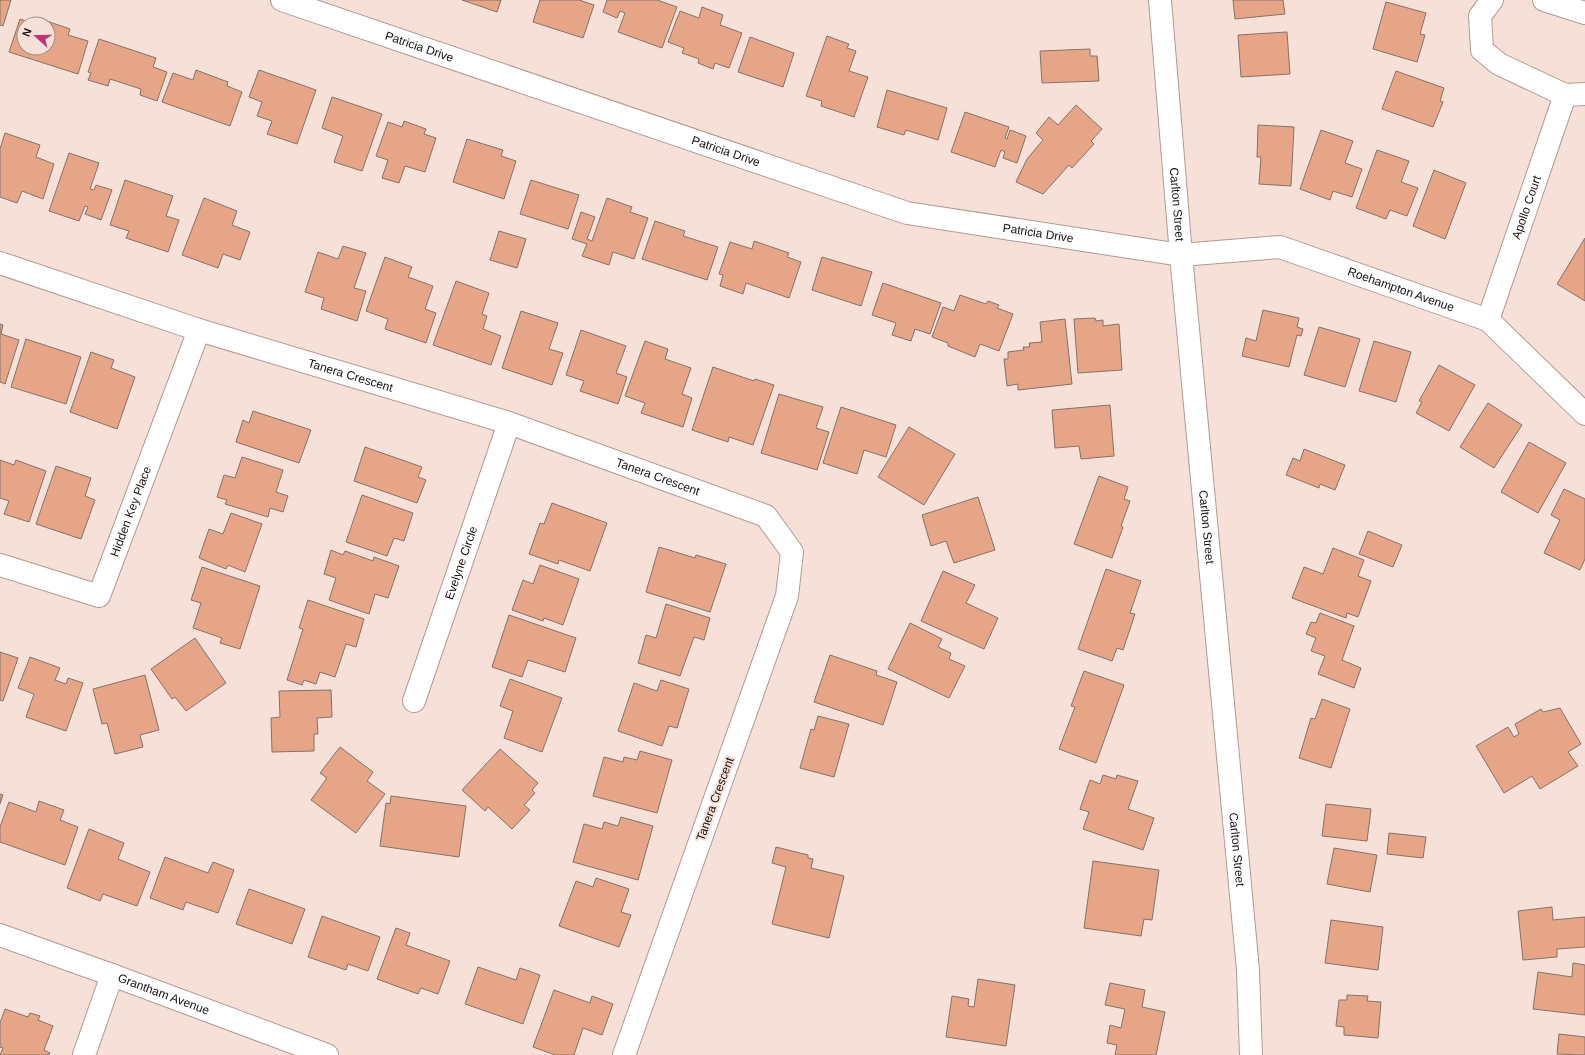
<svg xmlns="http://www.w3.org/2000/svg" width="1585" height="1055" viewBox="0 0 1585 1055" font-family="Helvetica,sans-serif">
  <style>
    .building { fill: #e7a588; stroke: #857269 }
    .lines { fill: none; stroke-linecap: round; stroke-linejoin: round }
    .minor-casing { stroke: #b09a92; stroke-width: 24 }
    .major-casing { stroke: #b09a92; stroke-width: 24 }
    .minor { stroke: #fff; stroke-width: 22 }
    .major { stroke: #fff; stroke-width: 22 }
    .labels { text-anchor: middle; stroke-width: 4; stroke-linejoin: round; paint-order: stroke }
    .street-label { font-size: 12px; fill: #170f0d; stroke: #f7e0d8 }
  </style>
  <rect width="100%" height="100%" fill="#f7e0d8"/>
  <!-- building -->
  <g class="building">
    <path d="M0,0h11l-8,26 -3,-1z"/>
    <path d="M462,0h39l-4,12z"/>
    <path d="M540,0h39l15,5 -11,33 -50,-16z"/>
    <path d="M607,0h50l20,7 -15,41 -44,-16 7,-19 -5,-2 -3,7 -14,-6z"/>
    <path d="M1233,0h50l2,14 -50,5z"/>
    <path d="M1386,2l40,11 -6,21 5,1 -8,27 -44,-13z"/>
    <path d="M702,7l21,8 -3,10 22,8 -13,35 -14,-5 -2,6 -15,-6 1,-4 -17,-6 2,-5 -16,-6 12,-31 19,7z"/>
    <path d="M38,18l32,11 -2,6 20,6 -10,33 -69,-22 11,-33 15,5h-11v24h24v-24h-12z"/>
    <path d="M1287,32l3,42 -49,3 -3,-42z"/>
    <path d="M827,36l22,8 -2,4 9,3 -7,20 19,6 -14,40 -33,-11 1,-5 -16,-5z"/>
    <path d="M750,37l44,16 -11,34 -45,-15z"/>
    <path d="M99,39l57,19 -3,9 14,5 -10,29 -17,-6 1,-6 -31,-10 -2,7 -20,-6 3,-7 -3,-1z"/>
    <path d="M1090,49v7h7l2,25 -57,2 -2,-32z"/>
    <path d="M196,70l32,12 -1,4 15,6 -12,34 -68,-24 11,-29 20,7z"/>
    <path d="M259,70l57,20 -19,54 -30,-10 5,-13 -15,-5 5,-14 -13,-5z"/>
    <path d="M1396,71l48,17 -4,13 3,1 -10,25 -51,-18z"/>
    <path d="M887,90l60,18 -9,32 -32,-10 -2,5 -27,-8z"/>
    <path d="M332,97l50,17 -20,57 -28,-9 9,-26 -21,-8z"/>
    <path d="M1076,105l26,24 -11,12 3,3 -22,24 -3,-3 -26,29 -27,-12 11,-23 16,-19 -7,-7 13,-16 9,8z"/>
    <path d="M965,112l44,15 -4,11 2,1 3,-9 16,6 -9,27 -14,-5 2,-6 -4,-2 -6,17 -44,-15z"/>
    <path d="M404,121l22,8 -2,5 12,4 -11,34 -20,-6 -6,17 -17,-5 6,-18 -12,-4 12,-34 14,5z"/>
    <path d="M1258,125l36,2 -3,59 -32,-2 2,-27h-4z"/>
    <path d="M1321,130l32,11 -8,22 17,6 -10,28 -19,-6 -3,9 -30,-11z"/>
    <path d="M5,133l35,12 -4,12 18,7 -11,35 -21,-8 -5,12 -17,-6v-48z"/>
    <path d="M467,139l36,11 -2,6 15,5 -12,38 -51,-17z"/>
    <path d="M1377,150l32,11 -8,21 17,6 -11,28 -17,-6 -4,9 -30,-11z"/>
    <path d="M69,153l30,10 -9,26 4,1 2,-5 16,5 -11,30 -16,-6 3,-7 -3,-1 -6,15 -30,-10z"/>
    <path d="M1434,170l32,13 -21,56 -32,-13z"/>
    <path d="M125,180l48,16 -7,20 13,4 -11,32 -42,-14 3,-7 -19,-6z"/>
    <path d="M531,180l48,15 -11,34 -48,-15z"/>
    <path d="M204,198l33,13 -5,14 18,7 -10,28 -17,-6 -5,14 -36,-13z"/>
    <path d="M607,198l25,9 -2,5 18,6 -14,41 -21,-7 -4,13 -27,-9 5,-12 -15,-5 9,-27 14,5 -8,22 5,2z"/>
    <path d="M655,221l30,10 -2,5 35,11 -11,33 -65,-21z"/>
    <path d="M499,231l27,8 -9,29 -27,-8z"/>
    <path d="M1585,238v63l-28,-17z"/>
    <path d="M754,241l35,12 -2,4 14,5 -12,36 -43,-15 -3,11 -23,-8 3,-11 -4,-1 11,-32 22,7z"/>
    <path d="M343,246l23,7 -12,35 12,3 -9,30 -36,-12 3,-11 -19,-6 13,-40 20,7z"/>
    <path d="M385,257l27,10 -4,10 25,9 -8,23 11,4 -10,30 -41,-14 3,-10 -22,-8z"/>
    <path d="M822,257l50,15 -11,34 -49,-16z"/>
    <path d="M456,281l33,12 -7,21 5,2 -4,13 18,7 -10,29 -58,-20z"/>
    <path d="M883,283l58,20 -11,31 -15,-5 -4,12 -19,-6 4,-12 -24,-8z"/>
    <path d="M960,295l26,9 2,-3 11,4 -2,3 16,6 -14,37 -19,-7 -5,13 -27,-11v-3l-16,-6 11,-30 11,4z"/>
    <path d="M1263,310l36,8 -2,9 6,2 -2,7 -4,-1 -8,32 -47,-11 4,-18 10,3z"/>
    <path d="M521,311l37,12 -9,26 14,4 -11,32 -50,-17z"/>
    <path d="M1095,318l1,3 7,-1v6l16,-2 3,46 -44,3 -4,-54z"/>
    <path d="M1065,319l7,65 -54,6v-6l-11,2 -3,-27h4v-7l16,-2 -1,-3h7l-1,-4 13,-1 -2,-20z"/>
    <path d="M0,324l3,1 -2,9 18,6 -14,44 -5,-2z"/>
    <path d="M1319,327l41,12 -15,48 -41,-12z"/>
    <path d="M581,330l45,16 -10,27 11,4 -9,27 -38,-13 4,-10 -18,-6z"/>
    <path d="M26,339l55,18 -15,47 -55,-17z"/>
    <path d="M645,341l23,8 -3,10 26,9 -9,26 10,4 -9,29 -42,-14 4,-10 -20,-7z"/>
    <path d="M1374,341l37,11 -15,50 -37,-11z"/>
    <path d="M91,352l23,8 -3,8 24,9 -18,52 -47,-17z"/>
    <path d="M1439,365l36,20 -26,46 -33,-18 6,-11 -3,-1z"/>
    <path d="M713,367l41,14 1,-2 19,6 -21,60 -24,-8 -1,5 -36,-12z"/>
    <path d="M779,394l44,13 -7,21 13,4 -12,38 -56,-17z"/>
    <path d="M1488,403l34,22 -28,43 -34,-21z"/>
    <path d="M1110,405l4,51 -33,3 -2,-13 -24,2 -3,-38z"/>
    <path d="M841,407l55,18 -10,32 -22,-7 -7,24 -34,-11z"/>
    <path d="M253,411l58,19 -12,33 -63,-21 7,-22 6,3z"/>
    <path d="M909,427l46,27 -31,51 -46,-28z"/>
    <path d="M1529,442l37,21 -28,50 -37,-21z"/>
    <path d="M365,447l57,20 -4,10 8,3 -9,23 -63,-22z"/>
    <path d="M1304,449l41,16 -10,25 -15,-6 -1,4 -33,-13 7,-17 7,3z"/>
    <path d="M242,457l41,13 -7,22 12,4 -5,16 -13,-4 -2,9 -43,-13 2,-4 -10,-3 7,-22 11,3z"/>
    <path d="M0,460l14,5 2,-5 30,11 -17,51 -25,-8 5,-13 -9,-3z"/>
    <path d="M56,466l35,12 -6,18 10,4 -14,39 -45,-15z"/>
    <path d="M1099,476l29,11 -4,12 6,2 -9,25 2,1 -11,31 -38,-14z"/>
    <path d="M1564,489l21,10v60l-5,11 -36,-17 16,-33 -9,-5z"/>
    <path d="M362,495l51,18 -9,28 -10,-3 -7,18 -41,-14z"/>
    <path d="M978,497l17,53 -41,13 -8,-22 -15,5 -9,-31z"/>
    <path d="M552,503l55,20 -17,48 -31,-11 -1,4 -29,-10 11,-31 4,1z"/>
    <path d="M231,513l31,11 -17,48 -17,-7 -2,4 -27,-11 10,-29 14,5z"/>
    <path d="M1368,531l34,14 -9,22 -34,-13z"/>
    <path d="M659,547l36,11 1,-3 30,9 -16,48 -64,-20z"/>
    <path d="M1333,548l31,12 -6,16 13,5 -13,36 -11,-4 -1,5 -54,-20 12,-31 19,7z"/>
    <path d="M331,550l12,5 2,-4 28,10 1,-4 25,9 -11,32 -13,-4 -6,20 -40,-14 7,-22 -12,-4z"/>
    <path d="M540,565l39,14 -16,46 -19,-7 -1,3 -31,-11 11,-30 10,4z"/>
    <path d="M202,567l58,19 -20,63 -20,-6 2,-5 -29,-10 8,-25 -10,-3z"/>
    <path d="M1106,569l35,12 -11,32 5,1 -12,36 -6,-2 -5,13 -34,-12z"/>
    <path d="M943,571l32,14 -9,18 32,15 -14,31 -63,-28z"/>
    <path d="M308,600l56,19 -8,28 -10,-3 -11,33 -15,-5 -4,12 -12,-4 -2,5 -15,-5 16,-51 -4,-1z"/>
    <path d="M666,604l44,14 -6,22 -10,-3 -14,39 -42,-13 8,-28 10,3z"/>
    <path d="M1320,613l34,13 -12,34 19,8 -7,20 -36,-14 7,-18 -14,-5 5,-13 -10,-4 5,-12 5,1z"/>
    <path d="M509,615l67,23 -11,34 -37,-12 -6,17 -30,-10z"/>
    <path d="M910,623l32,16 -4,8 13,6 -2,6 16,7 -16,32 -61,-29z"/>
    <path d="M195,638l31,45 -40,28 -11,-14 -3,2 -21,-30z"/>
    <path d="M0,652l18,6 -15,43 -3,-1z"/>
    <path d="M830,655l47,16 -1,4 21,7 -14,43 -69,-23z"/>
    <path d="M30,657l30,11 -5,12 11,4 2,-6 15,5 -17,48 -40,-14 8,-23 -16,-6z"/>
    <path d="M1084,671l40,14 -28,78 -37,-14 16,-42 -4,-1z"/>
    <path d="M145,675l14,55 -19,5 3,12 -28,7 -8,-31 -5,1 -9,-35z"/>
    <path d="M510,679l52,19 -20,54 -38,-14 9,-27 -13,-5z"/>
    <path d="M661,680l28,9 -12,39 -8,-2 -7,20 -44,-15 16,-48 23,8z"/>
    <path d="M331,690l1,27 -15,1 1,16h-4v17l-42,1 -1,-34 9,-1 -1,-26z"/>
    <path d="M1322,699l28,10 -19,59 -32,-10 12,-40 4,1z"/>
    <path d="M1560,708l21,36 -13,8 10,14 -38,23 -8,-13 -28,17 -28,-47 32,-19 6,10 5,-3 -4,-10 26,-15 2,3z"/>
    <path d="M818,716l31,8 -15,53 -34,-9 11,-39 3,1z"/>
    <path d="M340,747l33,25 -6,9 18,13 -29,39 -45,-33 16,-22 -7,-5z"/>
    <path d="M500,749l38,34 -6,7 3,3 -11,12 6,5 -18,19 -24,-22 -3,4 -23,-21z"/>
    <path d="M640,751l32,9 -15,53 -64,-17 11,-39 19,5 1,-5 13,3z"/>
    <path d="M1103,775l13,4 1,-4 21,6 -10,28 26,9 -11,32 -60,-21 6,-17 -9,-3 10,-29 10,4z"/>
    <path d="M0,794l3,1 -3,9z"/>
    <path d="M391,796l75,10 -7,51 -79,-11 6,-43 4,1z"/>
    <path d="M39,801l25,9 -4,10 18,7 -13,38 -65,-23v-15l9,-25 27,10z"/>
    <path d="M1326,804l45,5 -4,32 -45,-5z"/>
    <path d="M621,817l32,9 -15,54 -65,-18 11,-38 18,5 2,-7 14,4z"/>
    <path d="M89,829l35,14 -6,16 32,13 -13,34 -34,-12 -3,7 -33,-13z"/>
    <path d="M1389,833l37,4 -3,21 -36,-4z"/>
    <path d="M776,847l32,8v3l5,1 -2,9 33,8 -15,62 -57,-14 14,-57 -14,-4z"/>
    <path d="M1334,848l43,7 -7,37 -43,-8z"/>
    <path d="M165,857l43,16 5,-11 21,8 -16,43 -32,-11 -3,8 -33,-12z"/>
    <path d="M1093,861l66,9 -7,50 -8,-1 -3,17 -57,-8z"/>
    <path d="M596,878l33,11 -8,23 10,3 -12,32 -60,-21 17,-45 17,6z"/>
    <path d="M249,889l56,20 -13,35 -56,-20z"/>
    <path d="M1552,907l1,13 32,-3v30l-28,2v8l-34,3 -5,-49z"/>
    <path d="M322,916l58,21 -12,34 -20,-7 -2,6 -38,-13z"/>
    <path d="M1331,920l52,7 -5,43 -53,-7z"/>
    <path d="M396,928l14,5 -4,12 44,16 -12,33 -17,-6 -3,6 -41,-15z"/>
    <path d="M1573,963l12,2v50l-52,-6 5,-37 34,5z"/>
    <path d="M478,967l38,13 4,-12 20,7 -17,49 -58,-20z"/>
    <path d="M978,979l37,6 -9,61 -60,-9 6,-41 17,3 -1,7 6,1z"/>
    <path d="M1110,983l35,7 -3,17 23,5 -9,43h-41l2,-10 -10,-2 3,-18 11,3 4,-19 -20,-4z"/>
    <path d="M554,990l36,13 2,-7 21,8 -11,31 -19,-7 -9,27h-19l-22,-8z"/>
    <path d="M1347,995l21,1 -1,5 14,1 -3,36 -34,-3v-8l-8,-1 3,-26h8z"/>
    <path d="M5,1009l23,8 2,-4 10,3 -2,4 15,6 -9,24 6,3 -1,2h-49l3,-7 -3,-1v-24z"/>
    <path d="M1559,1034l26,3v18l-28,-1z"/>
  </g>
  <g class="lines">
    <!-- minor casing -->
    <g class="minor-casing">
      <g id="minor">
        <path id="s1" d="M282,0l625,213 274,42 99,-8 208,73 97,94"/>
        <path d="M1492,0l-12,16 2,34 17,14 66,31 20,-1"/>
        <path d="M1544,0l41,13"/>
        <path id="s2" d="M0,263l199,67 310,93 257,93 26,36 -5,44 -163,459"/>
        <path id="s3" d="M1488,320l77,-225"/>
        <path id="s4" d="M0,565l99,31 100,-266"/>
        <path id="s5" d="M414,701l95,-278"/>
        <path id="s6" d="M0,935l112,40 215,80"/>
        <path d="M84,1055l28,-80"/>
      </g>
    </g>
    <!-- major casing -->
    <g class="major-casing">
      <g id="major">
        <path id="s7" d="M1160,0l21,255 67,715 3,85"/>
      </g>
    </g>
    <!-- minor -->
    <use href="#minor" class="minor"/>
    <!-- major -->
    <use href="#major" class="major"/>
  </g>
  <g class="labels">
    <!-- street labels -->
    <g class="street-label">
      <text dy="4" stroke="none"><textPath href="#s1" startOffset="145">Patricia Drive</textPath></text>
      <text dy="4" stroke="none"><textPath href="#s1" startOffset="469">Patricia Drive</textPath></text>
      <text dy="4" stroke="none"><textPath href="#s7" startOffset="205">Carlton Street</textPath></text>
      <text dy="4" stroke="none"><textPath href="#s3" startOffset="119">Apollo Court</textPath></text>
      <text dy="4" stroke="none"><textPath href="#s1" startOffset="793">Patricia Drive</textPath></text>
      <text dy="4" stroke="none"><textPath href="#s1" startOffset="1165">Roehampton Avenue</textPath></text>
      <text dy="4" stroke="none"><textPath href="#s2" startOffset="368">Tanera Crescent</textPath></text>
      <text dy="4" stroke="none"><textPath href="#s2" startOffset="692">Tanera Crescent</textPath></text>
      <text dy="4" stroke="none"><textPath href="#s4" startOffset="194">Hidden Key Place</textPath></text>
      <text dy="4" stroke="none"><textPath href="#s7" startOffset="529">Carlton Street</textPath></text>
      <text dy="4" stroke="none"><textPath href="#s5" startOffset="146">Evelyne Circle</textPath></text>
      <text transform="translate(715 799) rotate(-70)" y="4">Tanera Crescent</text>
      <text dy="4" stroke="none"><textPath href="#s7" startOffset="853">Carlton Street</textPath></text>
      <text dy="4" stroke="none"><textPath href="#s6" startOffset="174">Grantham Avenue</textPath></text>
    </g>
  </g>
  <!-- north arrow -->
  <g transform="translate(36 36) rotate(291)"><circle r="19" fill="#f7e0d8" stroke="#9d8c87"/>
  <path d="M0-3L7 15L0 10L-7 15Z" fill="#be3673"/>
  <text y="-6" font-size="11" font-weight="bold" text-anchor="middle" fill="#170f0d">N</text>
  </g>
</svg>
